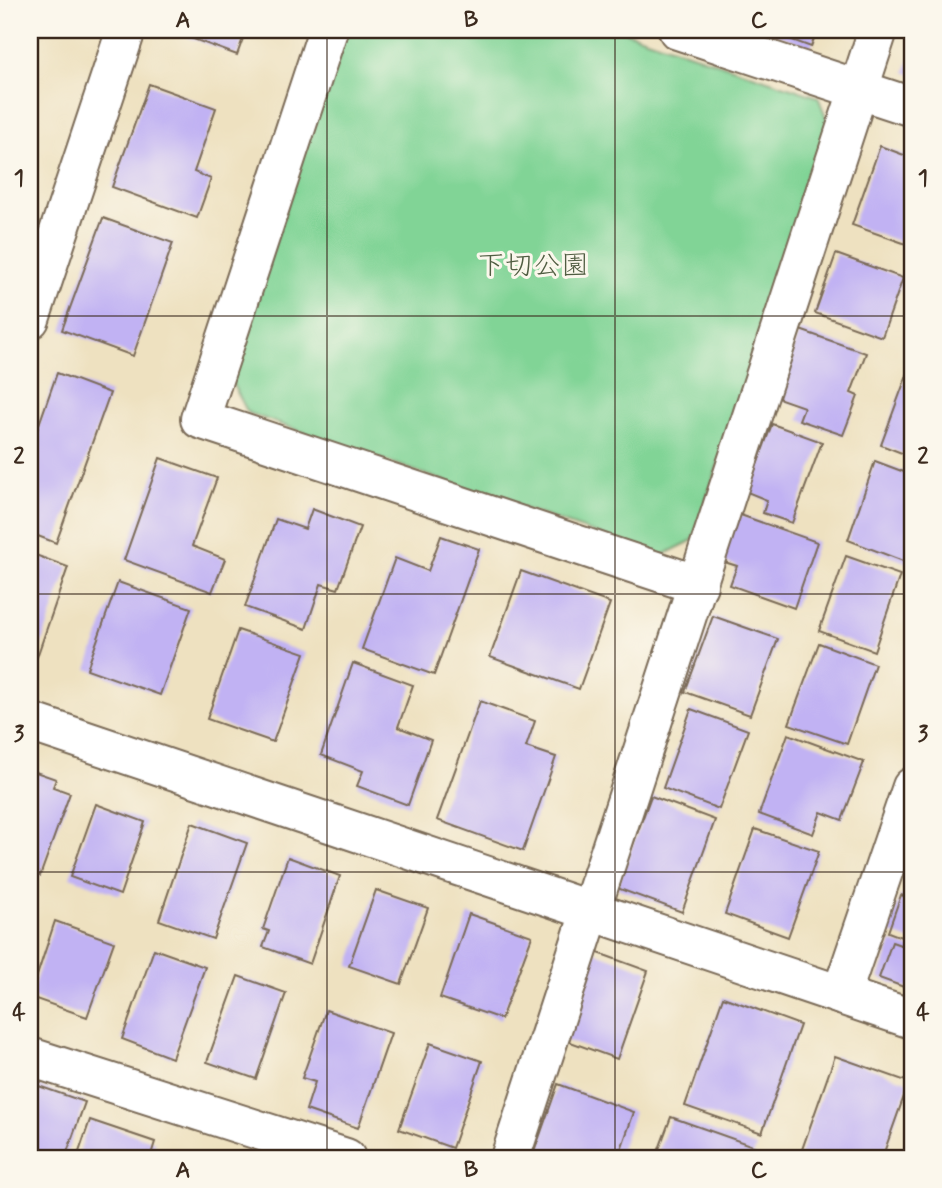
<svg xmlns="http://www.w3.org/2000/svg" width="942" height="1188" viewBox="0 0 942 1188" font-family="Mynerve,'Klee One',sans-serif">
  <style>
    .green { fill: #81d496; stroke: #5e7f5a; stroke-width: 2 }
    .building { fill: #c1b2f3 }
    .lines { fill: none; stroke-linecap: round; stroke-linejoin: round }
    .street-casing { stroke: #7a6a57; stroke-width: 42 }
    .secondary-casing { stroke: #7a6a57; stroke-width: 42 }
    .street { stroke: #fff; stroke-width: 38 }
    .secondary { stroke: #fff; stroke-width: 38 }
    .grid { fill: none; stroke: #3b2a1e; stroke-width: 2; stroke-opacity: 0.55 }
    .labels { text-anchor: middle; stroke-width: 6; stroke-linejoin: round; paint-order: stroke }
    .park-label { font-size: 28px; fill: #505d42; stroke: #fbf7ec }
    .neatline { fill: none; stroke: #3b2a1e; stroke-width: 2.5 }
    .grid-label { font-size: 23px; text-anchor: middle; font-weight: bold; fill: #3b2a1e }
  </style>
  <rect width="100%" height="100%" fill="#fbf7ec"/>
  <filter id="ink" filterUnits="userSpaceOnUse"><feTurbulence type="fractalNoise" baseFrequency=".0143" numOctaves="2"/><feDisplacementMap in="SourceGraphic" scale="14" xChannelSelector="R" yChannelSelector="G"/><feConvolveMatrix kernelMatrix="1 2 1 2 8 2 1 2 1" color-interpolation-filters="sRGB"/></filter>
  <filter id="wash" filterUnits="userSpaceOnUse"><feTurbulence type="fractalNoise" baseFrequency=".00686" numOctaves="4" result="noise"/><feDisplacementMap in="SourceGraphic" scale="28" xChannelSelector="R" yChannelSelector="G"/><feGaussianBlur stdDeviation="1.57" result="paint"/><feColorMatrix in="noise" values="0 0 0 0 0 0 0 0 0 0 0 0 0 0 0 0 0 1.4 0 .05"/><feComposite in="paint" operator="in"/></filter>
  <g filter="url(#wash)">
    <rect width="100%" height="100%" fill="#eee1c0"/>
    <!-- green -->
    <path class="green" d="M344,30h276l198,67 12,30 -137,413 -32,16 -413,-143 -18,-34z"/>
    <g id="blocks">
      <!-- building -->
      <g class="building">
        <path d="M169,30h77l-9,25z"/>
        <path d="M765,30h52l-6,17z"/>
        <path d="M912,52v23l-7,-3z"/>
        <path d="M149,84l67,24 -22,64 17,7 -14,39 -85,-31z"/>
        <path d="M880,146l32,12v88l-60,-21z"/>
        <path d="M103,218l70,25 -40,113 -71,-26z"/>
        <path d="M836,254l67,24 -21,59 -67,-24z"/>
        <path d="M800,330l66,23 -15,40 7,3 -15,39 -44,-15 5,-13 -29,-10z"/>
        <path d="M912,361v96l-31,-12z"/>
        <path d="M57,373l53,20 -54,150 -26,-10v-83z"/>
        <path d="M772,424l50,18 -30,81 -29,-10 4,-13 -20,-8z"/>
        <path d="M160,458l57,20 -25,68 33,13 -13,33 -88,-32z"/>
        <path d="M875,461l37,14v77l-4,11 -60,-23z"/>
        <path d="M312,509l48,18 -22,62 -17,-5 -15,45 -61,-22 31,-88 29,10z"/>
        <path d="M732,512l85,30 -23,66 -64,-23 7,-19 -22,-7z"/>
        <path d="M441,536l38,13 -45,126 -72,-26 33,-91 33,13z"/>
        <path d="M30,553l38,14 -31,90 -7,-3z"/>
        <path d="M846,556l54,19 -26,76 -55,-20z"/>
        <path d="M521,571l89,32 -31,86 -89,-32z"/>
        <path d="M118,582l73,26 -31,87 -73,-26z"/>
        <path d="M713,616l65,23 -28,76 -65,-23z"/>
        <path d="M238,630l67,23 -32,89 -66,-23z"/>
        <path d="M819,643l56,21 -28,80 -58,-20z"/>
        <path d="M353,663l60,22 -15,42 33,13 -23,65 -51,-19 6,-15 -42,-16z"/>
        <path d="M480,701l55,20 -9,26 30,10 -33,94 -86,-31z"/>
        <path d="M691,709l57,21 -29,79 -56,-21z"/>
        <path d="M788,734l76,28 -22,58 -21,-8 -8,22 -54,-20z"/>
        <path d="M30,770l26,9 -3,8 17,6 -30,83 -10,-4z"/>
        <path d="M651,796l64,24 -33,92 -65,-24z"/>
        <path d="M96,804l49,18 -25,73 -50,-18z"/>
        <path d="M192,823l55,20 -34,96 -54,-19z"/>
        <path d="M755,829l64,22 -31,86 -63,-23z"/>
        <path d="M288,857l52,19 -30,88 -47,-17 6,-16 -6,-2z"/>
        <path d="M376,890l52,18 -27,76 -52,-18z"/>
        <path d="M901,895l11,4v42l-24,-9z"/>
        <path d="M469,914l63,22 -31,83 -61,-21z"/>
        <path d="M55,921l59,21 -27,75 -57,-20z"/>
        <path d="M892,942l20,7v41l-33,-12z"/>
        <path d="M154,949l51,18 -33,91 -50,-19z"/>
        <path d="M593,951l55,20 -31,88 -55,-20z"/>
        <path d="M238,976l48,17 -30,86 -49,-17z"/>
        <path d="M723,997l77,28 -38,108 -77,-27z"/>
        <path d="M326,1010l65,23 -33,95 -52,-18 9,-28 -13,-4z"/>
        <path d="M430,1043l52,18 -30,87 -53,-19z"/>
        <path d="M835,1056l74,26 -27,76h-83z"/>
        <path d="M30,1083l55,19 -20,56h-35z"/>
        <path d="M558,1084l76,28 -16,46h-86z"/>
        <path d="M671,1117l85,30 -4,11h-78l-16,-6z"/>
        <path d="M90,1120l65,22 -5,16h-73z"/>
        <path d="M912,1137v21h-7z"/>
      </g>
    </g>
  </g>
  <g filter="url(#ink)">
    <use href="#blocks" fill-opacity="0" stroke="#7a6a57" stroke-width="2"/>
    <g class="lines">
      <!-- street casing -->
      <g class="street-casing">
        <g id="street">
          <path d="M328,30l-128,389 498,166"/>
          <path d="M678,30l234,77"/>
          <path d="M30,722l882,297"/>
          <path d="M841,995l71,-208"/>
          <path d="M30,1057l316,101"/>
          <path d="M510,1158l368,-1128"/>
        </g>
      </g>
      <!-- secondary casing -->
      <g class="secondary-casing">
        <path id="secondary" d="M30,319l96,-289"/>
      </g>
      <!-- street -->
      <use href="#street" class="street"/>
      <!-- secondary -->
      <use href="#secondary" class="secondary"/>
    </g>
  </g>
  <!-- grid -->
  <path class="grid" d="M327,30v1128M615,30v1128M30,316h882M30,594h882M30,872h882"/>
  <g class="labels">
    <!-- park labels -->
    <g class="park-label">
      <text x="533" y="274">下切公園</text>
    </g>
  </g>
  <!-- margin -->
  <rect width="942" height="1188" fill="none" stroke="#fbf7ec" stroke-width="77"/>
  <rect x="38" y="38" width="866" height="1112" class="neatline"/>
  <g class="grid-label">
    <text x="183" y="27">A</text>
    <text x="471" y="27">B</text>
    <text x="759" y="27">C</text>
    <text x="19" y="185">1</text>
    <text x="923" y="185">1</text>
    <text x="19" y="463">2</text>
    <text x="923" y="463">2</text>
    <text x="19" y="741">3</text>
    <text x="923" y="741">3</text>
    <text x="19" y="1019">4</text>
    <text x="923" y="1019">4</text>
    <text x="183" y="1177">A</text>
    <text x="471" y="1177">B</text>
    <text x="759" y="1177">C</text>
  </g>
</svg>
